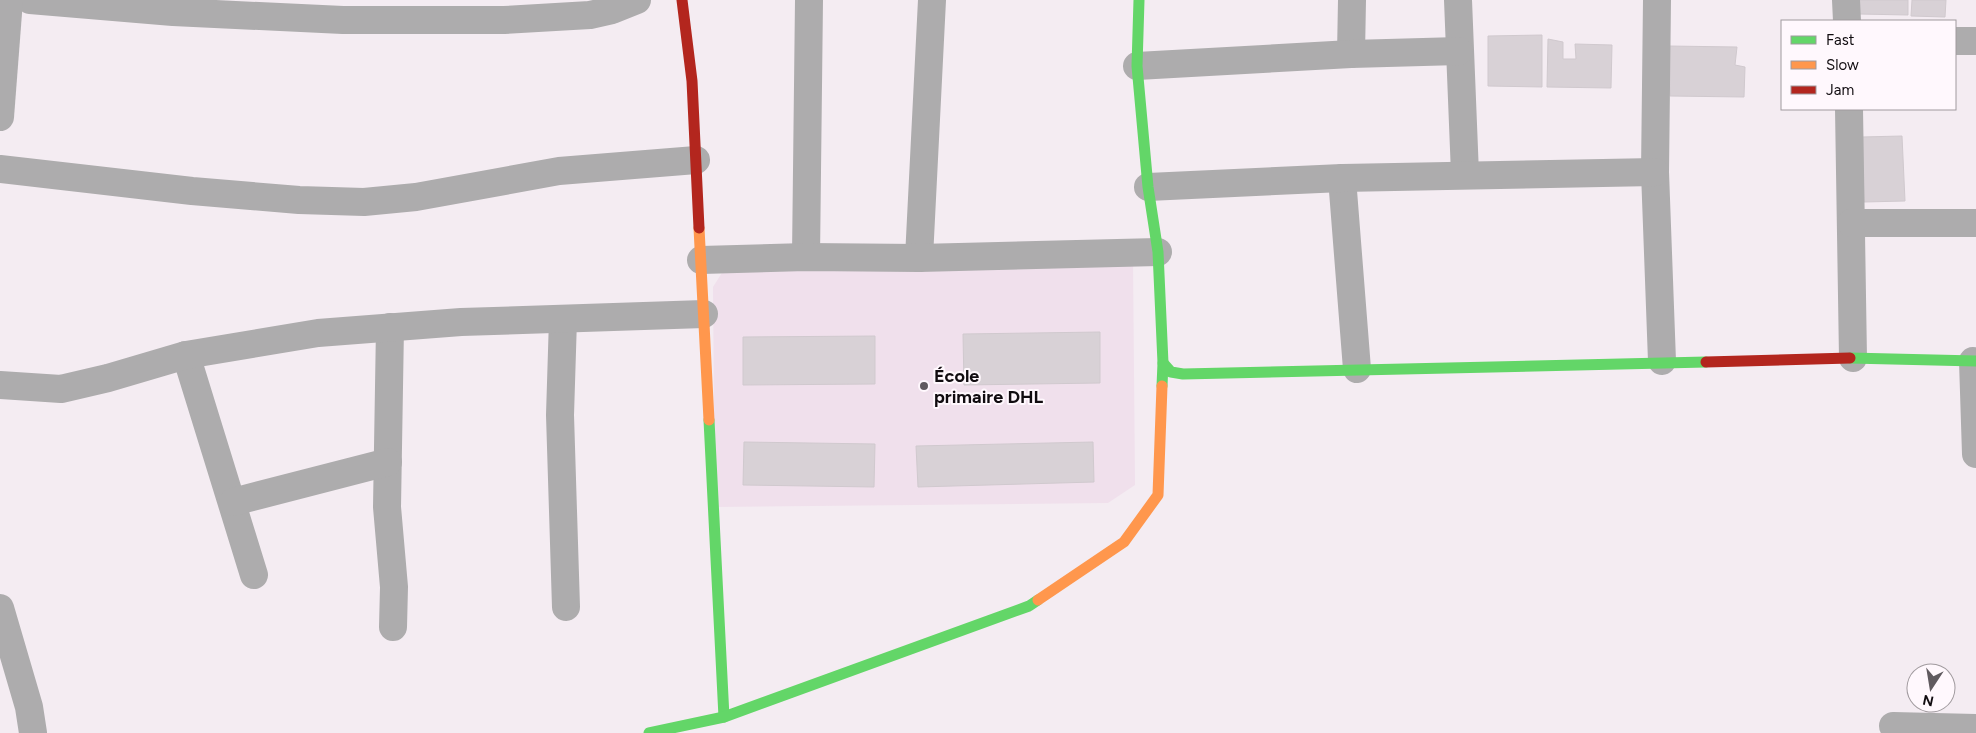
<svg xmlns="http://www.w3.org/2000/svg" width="1976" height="733" viewBox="0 0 1976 733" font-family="Figtree,sans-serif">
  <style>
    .built { fill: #f0e0ec }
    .building { fill: #d8d1d6; stroke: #d0c9ce }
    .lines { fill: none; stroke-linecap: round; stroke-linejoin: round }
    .street { stroke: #adacad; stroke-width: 28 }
    .fast { stroke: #63d668; stroke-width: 11 }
    .slow { stroke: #ff974d; stroke-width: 11 }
    .jam { stroke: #b3261e; stroke-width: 11 }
    .poi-dot { fill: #605a5f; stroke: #fff8fd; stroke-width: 2 }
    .labels { text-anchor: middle; stroke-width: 4; stroke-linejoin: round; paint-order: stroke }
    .poi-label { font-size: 18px; font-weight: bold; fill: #110c10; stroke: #fff8fd; text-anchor: start }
  </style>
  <rect width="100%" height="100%" fill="#f4ecf2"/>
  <!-- built -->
  <path class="built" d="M1133,263l2,222 -27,18 -393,4 -2,-220 12,-19z"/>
  <!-- building -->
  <g class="building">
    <path d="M1859,0h49v15l-49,-1z"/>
    <path d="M1912,0h34l-1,17 -34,-1z"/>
    <path d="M1542,35v52l-54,-1v-50z"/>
    <path d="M1548,39l15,3v17h13l-1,-15 37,1 -1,43 -64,-1z"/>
    <path d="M1668,46l69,1 -2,18 10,2 -1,30 -74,-1z"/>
    <path d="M1902,136l3,65 -41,1 -2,-65z"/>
    <path d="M1100,332v51l-136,2 -1,-51z"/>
    <path d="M875,336v48l-132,1v-48z"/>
    <path d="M744,442l131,2 -1,43 -131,-2z"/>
    <path d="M1093,442l1,40 -176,5 -2,-41z"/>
  </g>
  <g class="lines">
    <!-- street -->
    <g class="street">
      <path d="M30,0l143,12 170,8h161l86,-5 22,-5 25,-10"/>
      <path d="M1458,0l7,174"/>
      <path d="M1657,0l-2,172 7,189"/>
      <path d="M1846,0l1,21"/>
      <path d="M1955,41h21"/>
      <path d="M1351,54l1,-54"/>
      <path d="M1137,66l214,-12 108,-3"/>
      <path d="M1849,109l4,249"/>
      <path d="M0,117l9,-117"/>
      <path d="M0,169l192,22 107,9 65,2 52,-5 143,-26 137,-11"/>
      <path d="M1342,178l15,191"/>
      <path d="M1148,187l194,-9 313,-6"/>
      <path d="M1851,223h125"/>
      <path d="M806,257l3,-257"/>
      <path d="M919,258l13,-258"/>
      <path d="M701,260l105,-3 113,1 239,-6"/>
      <path d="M563,319l-3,96 6,192"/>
      <path d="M390,327l-3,180 7,80 -1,40"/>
      <path d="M186,355l68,220"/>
      <path d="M1973,361l3,93"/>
      <path d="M0,385l61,4 47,-11 78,-23 132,-22 143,-11 243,-8"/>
      <path d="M233,502l155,-40"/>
      <path d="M0,608l29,99 4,26"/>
      <path d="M1893,726l83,2"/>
    </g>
    <!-- fast -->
    <g class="fast">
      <path d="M1139,0l-2,66 11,121 10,65 5,111 -1,23"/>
      <path d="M1850,358l126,3"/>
      <path d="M1163,363l8,9 12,2 523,-12"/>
      <path d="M709,420l15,297"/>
      <path d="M649,733l75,-16 305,-111 9,-6"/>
    </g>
    <!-- slow -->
    <g class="slow">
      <path d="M699,228l10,192"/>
      <path d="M1038,600l86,-58 34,-47 4,-109"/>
    </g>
    <!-- jam -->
    <g class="jam">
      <path d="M682,0l10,81 7,147"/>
      <path d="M1706,362l144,-4"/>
    </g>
  </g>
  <!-- markers -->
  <circle class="poi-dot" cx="924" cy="386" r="5"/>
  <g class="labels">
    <!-- poi labels -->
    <g class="poi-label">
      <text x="934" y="382">École<tspan x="934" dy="21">primaire DHL</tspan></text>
    </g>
  </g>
  <!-- legend -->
  <rect x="1781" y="20" width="175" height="90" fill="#fff8fd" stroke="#a09a9e"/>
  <rect x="1791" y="36" width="25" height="8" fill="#63d668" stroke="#a09a9e"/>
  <text x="1826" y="45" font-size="15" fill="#110c10">Fast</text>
  <rect x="1791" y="61" width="25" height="8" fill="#ff974d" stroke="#a09a9e"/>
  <text x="1826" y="70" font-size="15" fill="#110c10">Slow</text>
  <rect x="1791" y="86" width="25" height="8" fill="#b3261e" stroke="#a09a9e"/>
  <text x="1826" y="95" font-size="15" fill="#110c10">Jam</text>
  <!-- north arrow -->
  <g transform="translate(1931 688) rotate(192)"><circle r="24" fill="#fff8fd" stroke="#a09a9e"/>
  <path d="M0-4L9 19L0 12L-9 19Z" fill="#605a5f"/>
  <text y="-8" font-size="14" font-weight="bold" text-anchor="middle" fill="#110c10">N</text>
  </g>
</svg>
